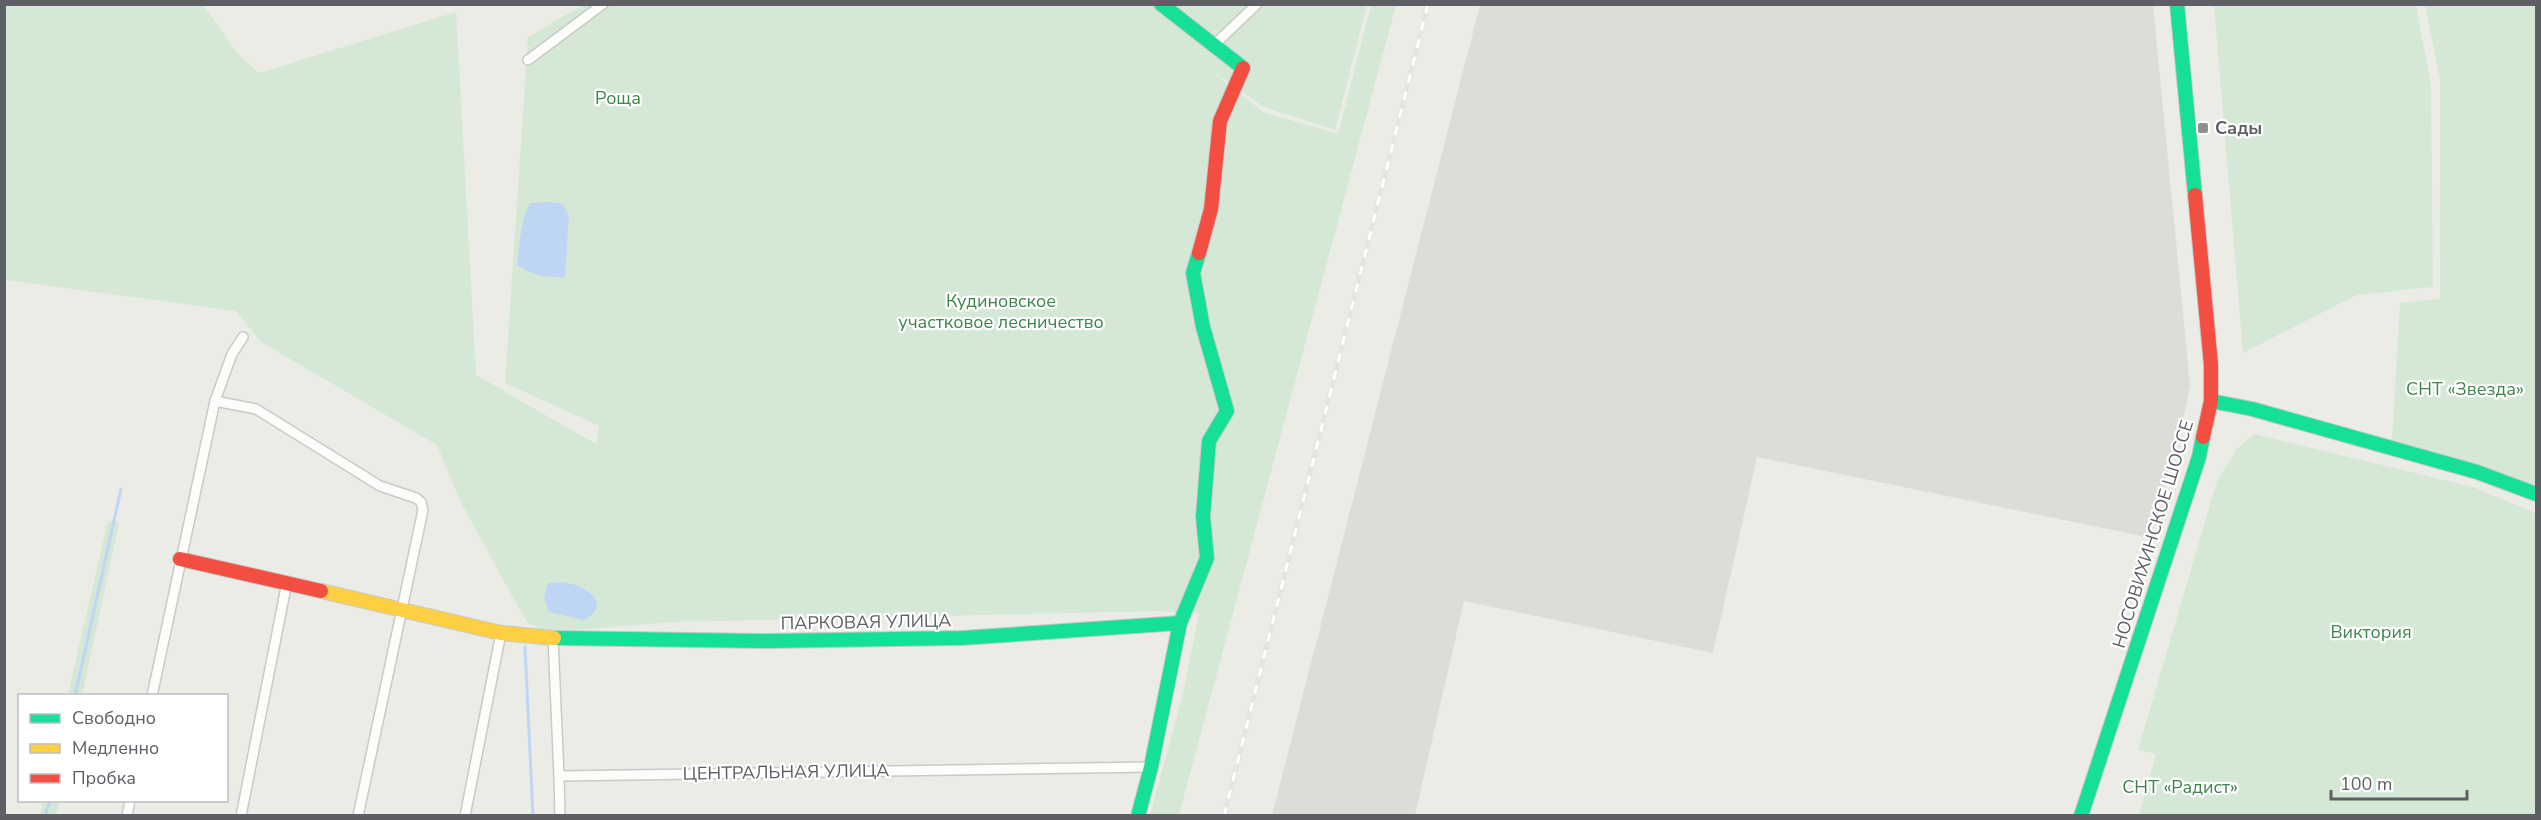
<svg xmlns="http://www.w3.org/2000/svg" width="2541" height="820" viewBox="0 0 2541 820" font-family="'Nunito Sans',sans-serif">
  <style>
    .industrial { fill: #ddddd8 }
    .green { fill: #d5e8d6 }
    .water { fill: #bed6f4 }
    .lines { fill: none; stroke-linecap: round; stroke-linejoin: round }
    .stream { stroke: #bed6f4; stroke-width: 3 }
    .street-casing { stroke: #c9c9c9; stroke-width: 12 }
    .fast-casing { stroke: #c8c9c7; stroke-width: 16 }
    .slow-casing { stroke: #c8c9c7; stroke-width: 16 }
    .jam-casing { stroke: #c8c9c7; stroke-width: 16 }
    .street { stroke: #fcfcfb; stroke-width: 9 }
    .fast { stroke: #16e098; stroke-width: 14 }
    .slow { stroke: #ffcf43; stroke-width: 14 }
    .jam { stroke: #f24e42; stroke-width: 14 }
    .rail-casing { stroke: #e3e4e3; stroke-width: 5 }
    .rail { stroke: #fff; stroke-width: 3; stroke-dasharray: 9; stroke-linecap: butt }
    .poi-dot { fill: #8f9092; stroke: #fff; stroke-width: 2 }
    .labels { text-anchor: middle; stroke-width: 4.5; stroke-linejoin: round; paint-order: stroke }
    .park-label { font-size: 18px; fill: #3c8549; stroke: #fff }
    .poi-label { font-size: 18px; font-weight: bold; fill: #5d5f65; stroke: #fff; text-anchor: start }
    .street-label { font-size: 18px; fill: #5d5f65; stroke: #fff }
  </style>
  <rect width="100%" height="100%" fill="#ecece7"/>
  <!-- industrial -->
  <path class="industrial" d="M1480,5h673l37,380 -9,45 -34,107 -390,-80 -44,196 -249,-52 -49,214h-143z"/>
  <!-- green -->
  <g class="green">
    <path d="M5,5h198l35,49 21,19 197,-61 20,363 120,69 3,-18 -94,-43 23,-346 55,-32h784l-32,125 -71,-23 -52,-36 51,41 75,22 33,-129h25l-217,810h-29l33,-121 16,-81 -9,1 -26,-3 -493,11 -109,9 -22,-1 -14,-9 -66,-120 -23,-56 -176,-103 -25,-31 -231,-31z"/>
    <path d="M2214,5h202l15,80 2,202 -76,8 -114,58z"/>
    <path d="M2425,5h111v483l-144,-48 8,-137 40,-4v-220z"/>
    <path d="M2254,434l219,53 63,26v302h-397l17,-61 -18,-4 79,-269 19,-31z"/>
    <path d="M111,521h5l3,3 -37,171h-14l39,-171z"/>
    <path d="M43,801h16l-3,14h-16z"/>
  </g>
  <!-- water -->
  <g class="water">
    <path d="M551,202l12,2 6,12 -4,61c-18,1 -33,-2 -48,-12 3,-22 3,-42 13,-62z"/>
    <path d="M548,583c6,0 14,-1 20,0 20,4 45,22 16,37l-35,-8 -5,-14z"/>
  </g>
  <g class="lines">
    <!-- stream -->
    <g class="stream">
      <path d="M525,647l8,169"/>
      <path d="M75,696l46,-207"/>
      <path d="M45,816l5,-16"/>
    </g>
    <!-- street casing -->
    <g class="street-casing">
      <g id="street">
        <path d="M1213,46l44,-42"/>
        <path d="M528,60l75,-56"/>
        <path d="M215,401l41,8 124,77 36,12 5,4 2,8 -65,306"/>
        <path d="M553,638l6,138 592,-9"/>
        <path d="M152,696l63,-295 17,-47 11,-17"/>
        <path d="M559,776l1,40"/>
        <path d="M127,816l3,-16"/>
        <path d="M241,816l46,-234"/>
        <path d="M465,816l36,-183"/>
      </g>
    </g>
    <!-- fast casing -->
    <g class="fast-casing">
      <g id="fast">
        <path d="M1161,4l82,64"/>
        <path d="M2177,4l18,191"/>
        <path d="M2211,401l41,8 225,63 59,22"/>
        <path d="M554,638l214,3 194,-3 218,-15"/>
        <path d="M1138,816l13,-49 29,-144 27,-65 -4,-41 6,-76 18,-30 -24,-84 -10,-54 6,-20"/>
        <path d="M2081,816l118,-359 4,-20"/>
      </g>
    </g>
    <!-- slow casing -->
    <g class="slow-casing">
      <path id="slow" d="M321,591l180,42 53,5"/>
    </g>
    <!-- jam casing -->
    <g class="jam-casing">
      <g id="jam">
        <path d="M2195,195l16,170v36l-8,36"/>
        <path d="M1199,253l12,-44 9,-88 23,-53"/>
        <path d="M180,559l141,32"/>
      </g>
    </g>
    <!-- street -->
    <use href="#street" class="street"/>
    <!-- fast -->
    <use href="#fast" class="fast"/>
    <!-- slow -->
    <use href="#slow" class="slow"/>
    <!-- jam -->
    <use href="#jam" class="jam"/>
    <!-- rail casing -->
    <g class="rail-casing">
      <path id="rail" d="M1224,816l204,-812"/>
    </g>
    <!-- rail -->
    <use href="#rail" class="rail"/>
  </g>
  <!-- markers -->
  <rect class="poi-dot" x="2197" y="122" width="12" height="12" rx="3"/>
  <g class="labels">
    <!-- park labels -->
    <g class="park-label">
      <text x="618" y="104">Роща</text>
      <text x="1001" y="307">Кудиновское<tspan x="1001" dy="21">участковое лесничество</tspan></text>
      <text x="2465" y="395">СНТ «Звезда»</text>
      <text x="2371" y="638">Виктория</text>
      <text x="2180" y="793">СНТ «Радист»</text>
    </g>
    <!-- poi labels -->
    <g class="poi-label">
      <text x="2215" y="134">Сады</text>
    </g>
    <!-- street labels -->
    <g class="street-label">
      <text transform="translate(2153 534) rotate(-73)" y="6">НОСОВИХИНСКОЕ ШОССЕ</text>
      <text transform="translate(866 622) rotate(-1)" y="6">ПАРКОВАЯ УЛИЦА</text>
      <text transform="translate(786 772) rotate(-1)" y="6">ЦЕНТРАЛЬНАЯ УЛИЦА</text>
    </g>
  </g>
  <!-- border -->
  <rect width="2541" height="820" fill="none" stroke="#5d5f65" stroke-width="12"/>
  <!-- legend -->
  <rect x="18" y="694" width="210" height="108" fill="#ffffff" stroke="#bebfc1" stroke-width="1.5"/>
  <rect x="30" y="714" width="30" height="9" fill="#16e098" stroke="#bebfc1" stroke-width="1.5"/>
  <text x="72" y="724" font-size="18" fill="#5d5f65">Свободно</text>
  <rect x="30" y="744" width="30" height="9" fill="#ffcf43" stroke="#bebfc1" stroke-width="1.5"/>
  <text x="72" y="754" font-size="18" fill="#5d5f65">Медленно</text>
  <rect x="30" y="774" width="30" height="9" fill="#f24e42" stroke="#bebfc1" stroke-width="1.5"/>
  <text x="72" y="784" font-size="18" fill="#5d5f65">Пробка</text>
  <!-- scale -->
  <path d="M2331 790v9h136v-9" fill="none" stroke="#5d5f65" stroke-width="3"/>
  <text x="2340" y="790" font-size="18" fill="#5d5f65" stroke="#ffffff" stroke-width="4.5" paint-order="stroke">100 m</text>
</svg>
